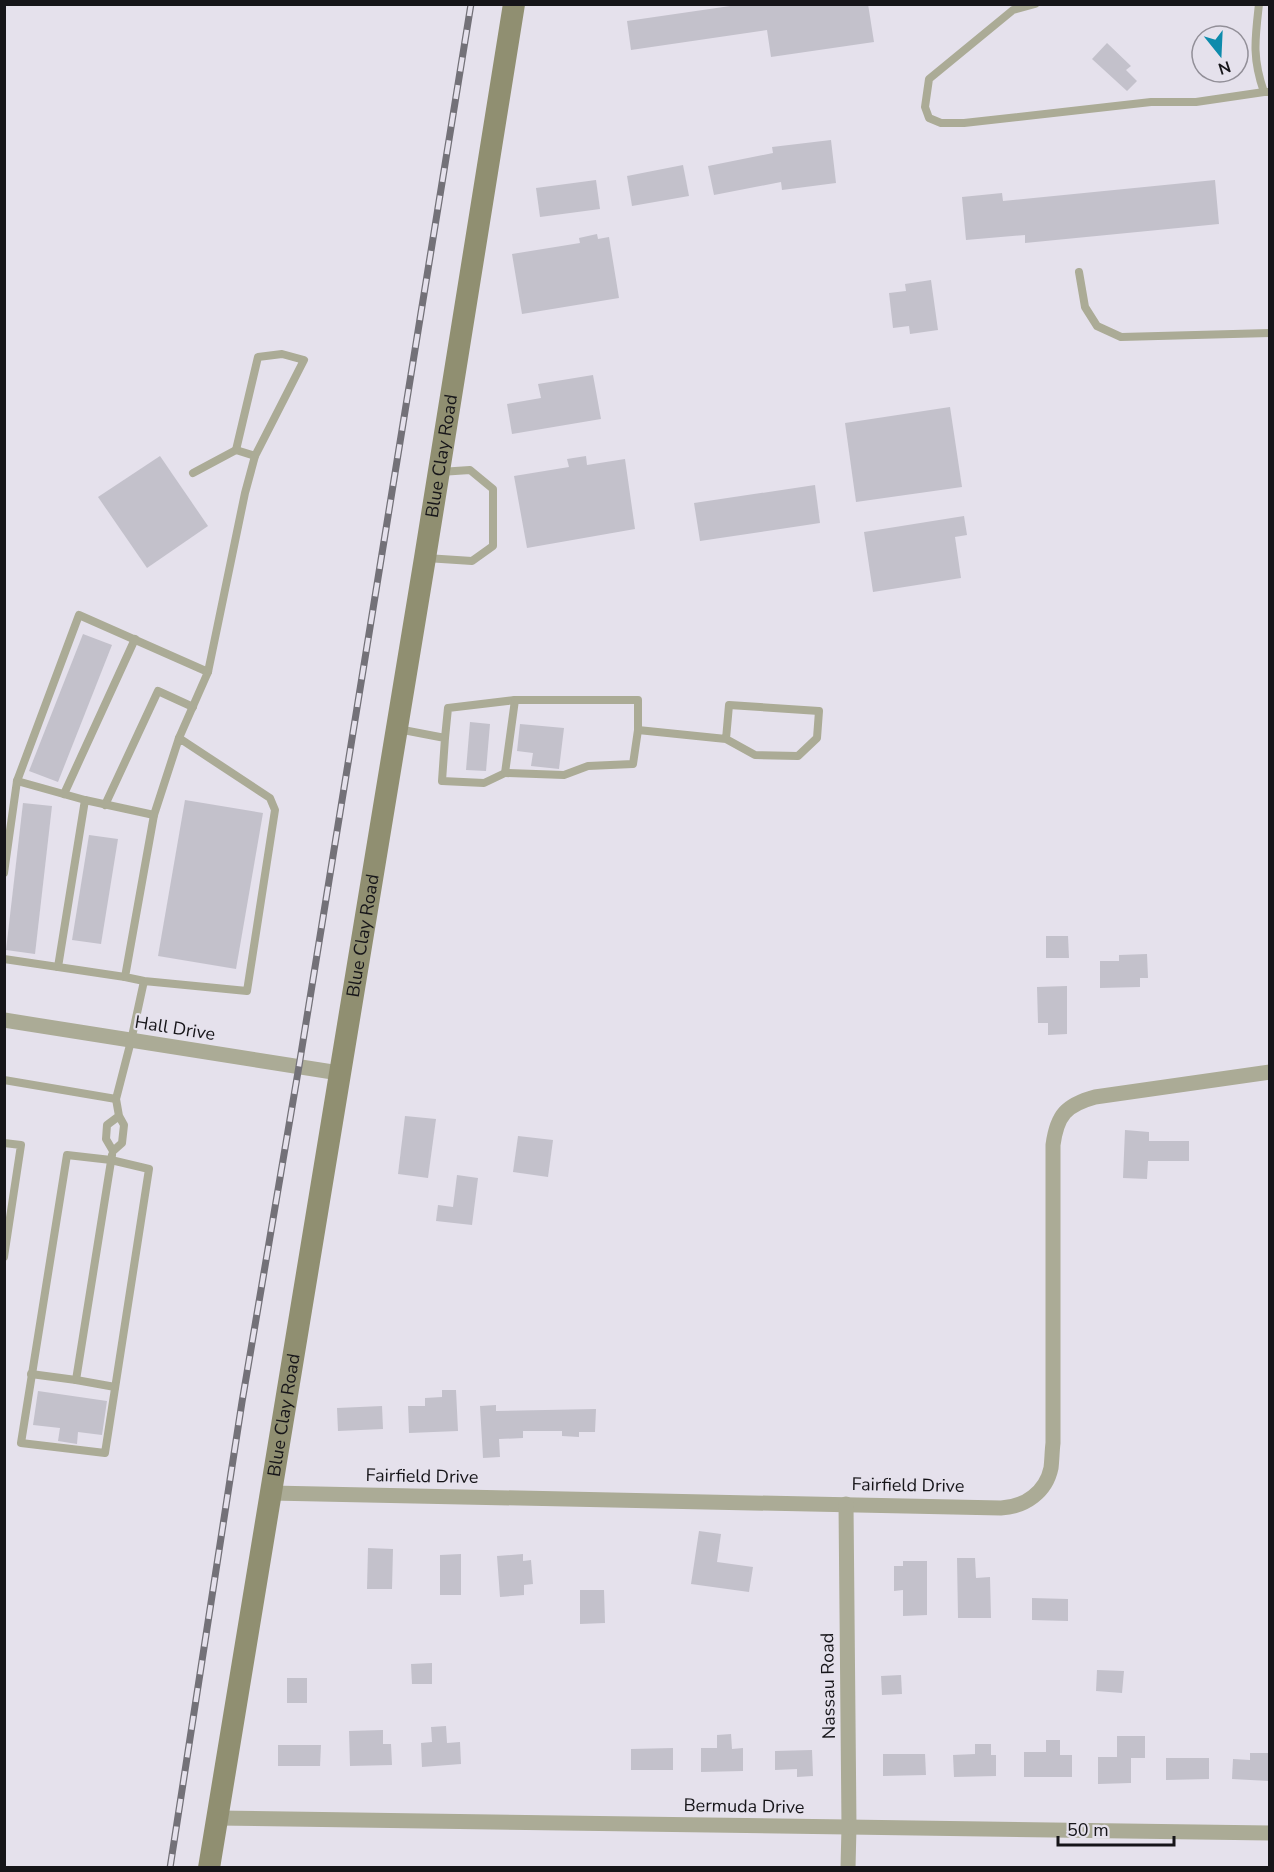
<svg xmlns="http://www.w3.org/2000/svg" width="1274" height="1872" viewBox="0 0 1274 1872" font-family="'Nunito Sans',sans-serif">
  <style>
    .building { fill: #c3c1cb }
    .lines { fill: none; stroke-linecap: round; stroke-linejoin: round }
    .lane { stroke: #abab96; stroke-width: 8 }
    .street { stroke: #abab96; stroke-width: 15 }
    .secondary { stroke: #908f71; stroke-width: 22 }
    .rail-casing { stroke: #737178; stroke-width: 7 }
    .rail { stroke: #e5e1ec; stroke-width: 4.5; stroke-dasharray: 14; stroke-linecap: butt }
    .labels { text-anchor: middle; stroke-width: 4.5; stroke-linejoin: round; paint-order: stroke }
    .street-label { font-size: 18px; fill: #161519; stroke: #e5e1ec }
  </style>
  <rect width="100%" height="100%" fill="#e5e1ec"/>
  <!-- building -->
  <g class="building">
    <path d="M744,4h124l6,38 -103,15 -4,-27 -136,20 -4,-29z"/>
    <path d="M1107,43l24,23 -5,4 11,11 -10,10 -35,-32z"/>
    <path d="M831,140l5,43 -54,7 -1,-8 -67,13 -6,-29 65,-13 -1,-6z"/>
    <path d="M683,165l6,31 -57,10 -5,-30z"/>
    <path d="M596,180l4,29 -60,8 -4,-29z"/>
    <path d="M1215,180l4,44 -194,19v-8l-59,5 -4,-43 40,-4 1,8z"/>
    <path d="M597,234l1,5 11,-2 10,61 -97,16 -10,-60 68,-11 -1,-5z"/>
    <path d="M931,280l7,50 -28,4 -1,-8 -16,2 -4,-35 17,-2 -1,-7z"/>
    <path d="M593,375l8,44 -89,15 -5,-30 34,-6 -3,-14z"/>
    <path d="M950,407l12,80 -106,15 -11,-79z"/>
    <path d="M160,456l48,70 -61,42 -49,-71z"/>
    <path d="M586,456l1,9 38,-6 10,70 -108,19 -13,-72 55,-9 -2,-8z"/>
    <path d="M815,485l5,38 -120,18 -6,-38z"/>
    <path d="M964,516l3,19 -12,2 6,41 -88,14 -9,-60z"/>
    <path d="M83,634l29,11 -54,137 -29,-11z"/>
    <path d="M470,722l20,2 -4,47 -20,-1z"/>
    <path d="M520,724l44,4 -5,41 -28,-3 2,-13 -16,-2z"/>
    <path d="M185,800l78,13 -27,156 -78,-13z"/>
    <path d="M23,803l29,3 -17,148 -29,-4z"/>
    <path d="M89,835l29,4 -17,105 -29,-4z"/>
    <path d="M1046,936h22l1,22h-23z"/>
    <path d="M1147,954l1,24h-8v9l-40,1v-27h19v-6z"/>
    <path d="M1067,986v48l-19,1v-12h-10l-1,-36z"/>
    <path d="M405,1116l31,3 -8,59 -30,-4z"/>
    <path d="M1125,1130l24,2v9h40v20h-41l-1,18 -24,-1z"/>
    <path d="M518,1136l35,4 -5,37 -35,-5z"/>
    <path d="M457,1175l21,3 -6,47 -36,-4 2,-16 15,2z"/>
    <path d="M442,1390h14l2,41 -49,2 -1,-27h17v-8l17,-1z"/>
    <path d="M38,1391l69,10 -5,34 -24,-3 -1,12 -19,-3 2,-13 -27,-3z"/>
    <path d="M496,1405v6l100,-2 -1,23h-16v5l-17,-1v-5h-39v7l-24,1 1,18 -17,1 -3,-52z"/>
    <path d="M382,1406l1,23 -45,2 -1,-23z"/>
    <path d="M699,1531l22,3 -4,28 36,5 -4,25 -58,-8z"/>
    <path d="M368,1548l25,1 -1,40h-25z"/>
    <path d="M461,1554v41h-21v-40z"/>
    <path d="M523,1554v7l8,-1 2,24 -9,1v10l-24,2 -3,-41z"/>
    <path d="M957,1558h18l1,20 14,-1 1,41h-33z"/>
    <path d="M903,1561h24v54l-24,1v-26l-9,1v-25h9z"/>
    <path d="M580,1590h24l1,33 -25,1z"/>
    <path d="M1032,1598l36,1v22l-36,-1z"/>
    <path d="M432,1663v21h-20l-1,-20z"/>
    <path d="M1097,1670l27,1 -2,22 -26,-2z"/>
    <path d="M901,1675l1,19 -20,1 -1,-19z"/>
    <rect x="287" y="1678" width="20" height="25"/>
    <path d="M446,1726l1,17 13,-1 1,22 -39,3 -1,-24 11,-1 -1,-15z"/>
    <path d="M383,1730v14h8l1,21 -42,1 -1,-35z"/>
    <path d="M731,1734l1,15 11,-1v23l-42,1v-24h16v-13z"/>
    <path d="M1117,1736h28v22h-14v25l-33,1v-27h19z"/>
    <path d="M1046,1740h14v15h12v22h-48v-25h22z"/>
    <path d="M975,1744h16v11h5v21l-42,1 -1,-22 22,-1z"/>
    <path d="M278,1745h43l-1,21h-42z"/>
    <path d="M673,1748v22h-42v-21z"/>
    <path d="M812,1750l1,26 -16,1v-8l-22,1v-19z"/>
    <path d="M1250,1753h19v28l-37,-2 1,-20 17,1z"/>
    <path d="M883,1754h42l1,21 -43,1z"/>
    <path d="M1166,1758h43v21l-43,1z"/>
  </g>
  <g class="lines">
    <!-- lane -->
    <g class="lane">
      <path d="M1035,4l-22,6 -84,69 -4,28 4,11 12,5h23l187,-21h45l68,-10"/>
      <path d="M1259,4c-4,35 -7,54 5,88h6"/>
      <path d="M1079,272l6,35 12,19 24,11 149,-4"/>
      <path d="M193,473l43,-23 19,6"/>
      <path d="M426,558l46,3 21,-15v-57l-23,-19 -30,2"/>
      <path d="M398,729l47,9 -3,43 42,2 21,-10 10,-73 -67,8 -3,30"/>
      <path d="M638,730l88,9 29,16 43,1 19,-18 2,-27 -90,-6 -3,34"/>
      <path d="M179,738l29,-66 37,-179 10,-37 49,-96 -22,-6 -24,3 -22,93"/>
      <path d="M505,773l59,2 24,-9 45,-2 5,-34v-30h-123"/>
      <path d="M17,781l62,-166 129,57"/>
      <path d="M64,794l71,-155"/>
      <path d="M105,805l53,-114 35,16"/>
      <path d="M4,873l13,-92 68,19"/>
      <path d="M4,959l54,8"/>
      <path d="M125,977l-67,-10 27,-167 69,15"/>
      <path d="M4,1080l112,19"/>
      <path d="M119,1116l-12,9 -1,14 7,12 9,-8 2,-18 -5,-9 -3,-17 15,-58 13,-60 103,10 28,-181 -5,-12 -91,-60 -25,77 -29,162 19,4"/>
      <path d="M4,1143l17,2 -17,112"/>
      <path d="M67,1155l44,5 38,9 -44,284 -84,-10z"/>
      <path d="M112,1155l-36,225 39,7"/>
      <path d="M31,1374l45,6"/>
    </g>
    <!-- street -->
    <g class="street">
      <path d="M4,1020l335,53"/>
      <path d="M271,1493l730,15c24,-1 45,-16 50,-40 1,-8 1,-17 2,-25v-298c4,-30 13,-40 42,-48l175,-25"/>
      <path d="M846,1504l3,323 -1,41"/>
      <path d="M217,1818l1053,15"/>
    </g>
    <!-- secondary -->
    <path class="secondary" id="s1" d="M209,1868l216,-1310 89,-554"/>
    <!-- rail casing -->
    <g class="rail-casing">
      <path id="rail" d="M170,1868l72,-466 57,-336 172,-1062"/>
    </g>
    <!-- rail -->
    <use href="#rail" class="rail"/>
  </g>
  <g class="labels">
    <!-- street labels -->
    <g class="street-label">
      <text dy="6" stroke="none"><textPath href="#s1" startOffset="1431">Blue Clay Road</textPath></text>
      <text dy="6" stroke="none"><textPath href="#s1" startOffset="945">Blue Clay Road</textPath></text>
      <text transform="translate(175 1028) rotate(9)" y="6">Hall Drive</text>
      <text dy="6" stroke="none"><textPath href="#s1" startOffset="459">Blue Clay Road</textPath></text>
      <text transform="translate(422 1476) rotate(1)" y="6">Fairfield Drive</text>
      <text transform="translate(908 1485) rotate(1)" y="6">Fairfield Drive</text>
      <text transform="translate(828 1686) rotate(-91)" y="6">Nassau Road</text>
      <text transform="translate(744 1806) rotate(1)" y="6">Bermuda Drive</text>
    </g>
  </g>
  <!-- border -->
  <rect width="1274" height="1872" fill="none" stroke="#161519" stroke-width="12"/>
  <!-- north arrow -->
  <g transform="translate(1220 54) rotate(162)"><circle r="28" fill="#e5e1ec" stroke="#928f98" stroke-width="1.5"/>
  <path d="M0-4.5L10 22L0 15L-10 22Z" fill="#0d8bac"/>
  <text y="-9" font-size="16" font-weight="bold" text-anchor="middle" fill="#161519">N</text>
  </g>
  <!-- scale -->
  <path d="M1058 1836v9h116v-9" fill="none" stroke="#161519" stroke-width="3"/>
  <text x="1067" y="1836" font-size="18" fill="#161519" stroke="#e5e1ec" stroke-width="4.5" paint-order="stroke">50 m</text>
</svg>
